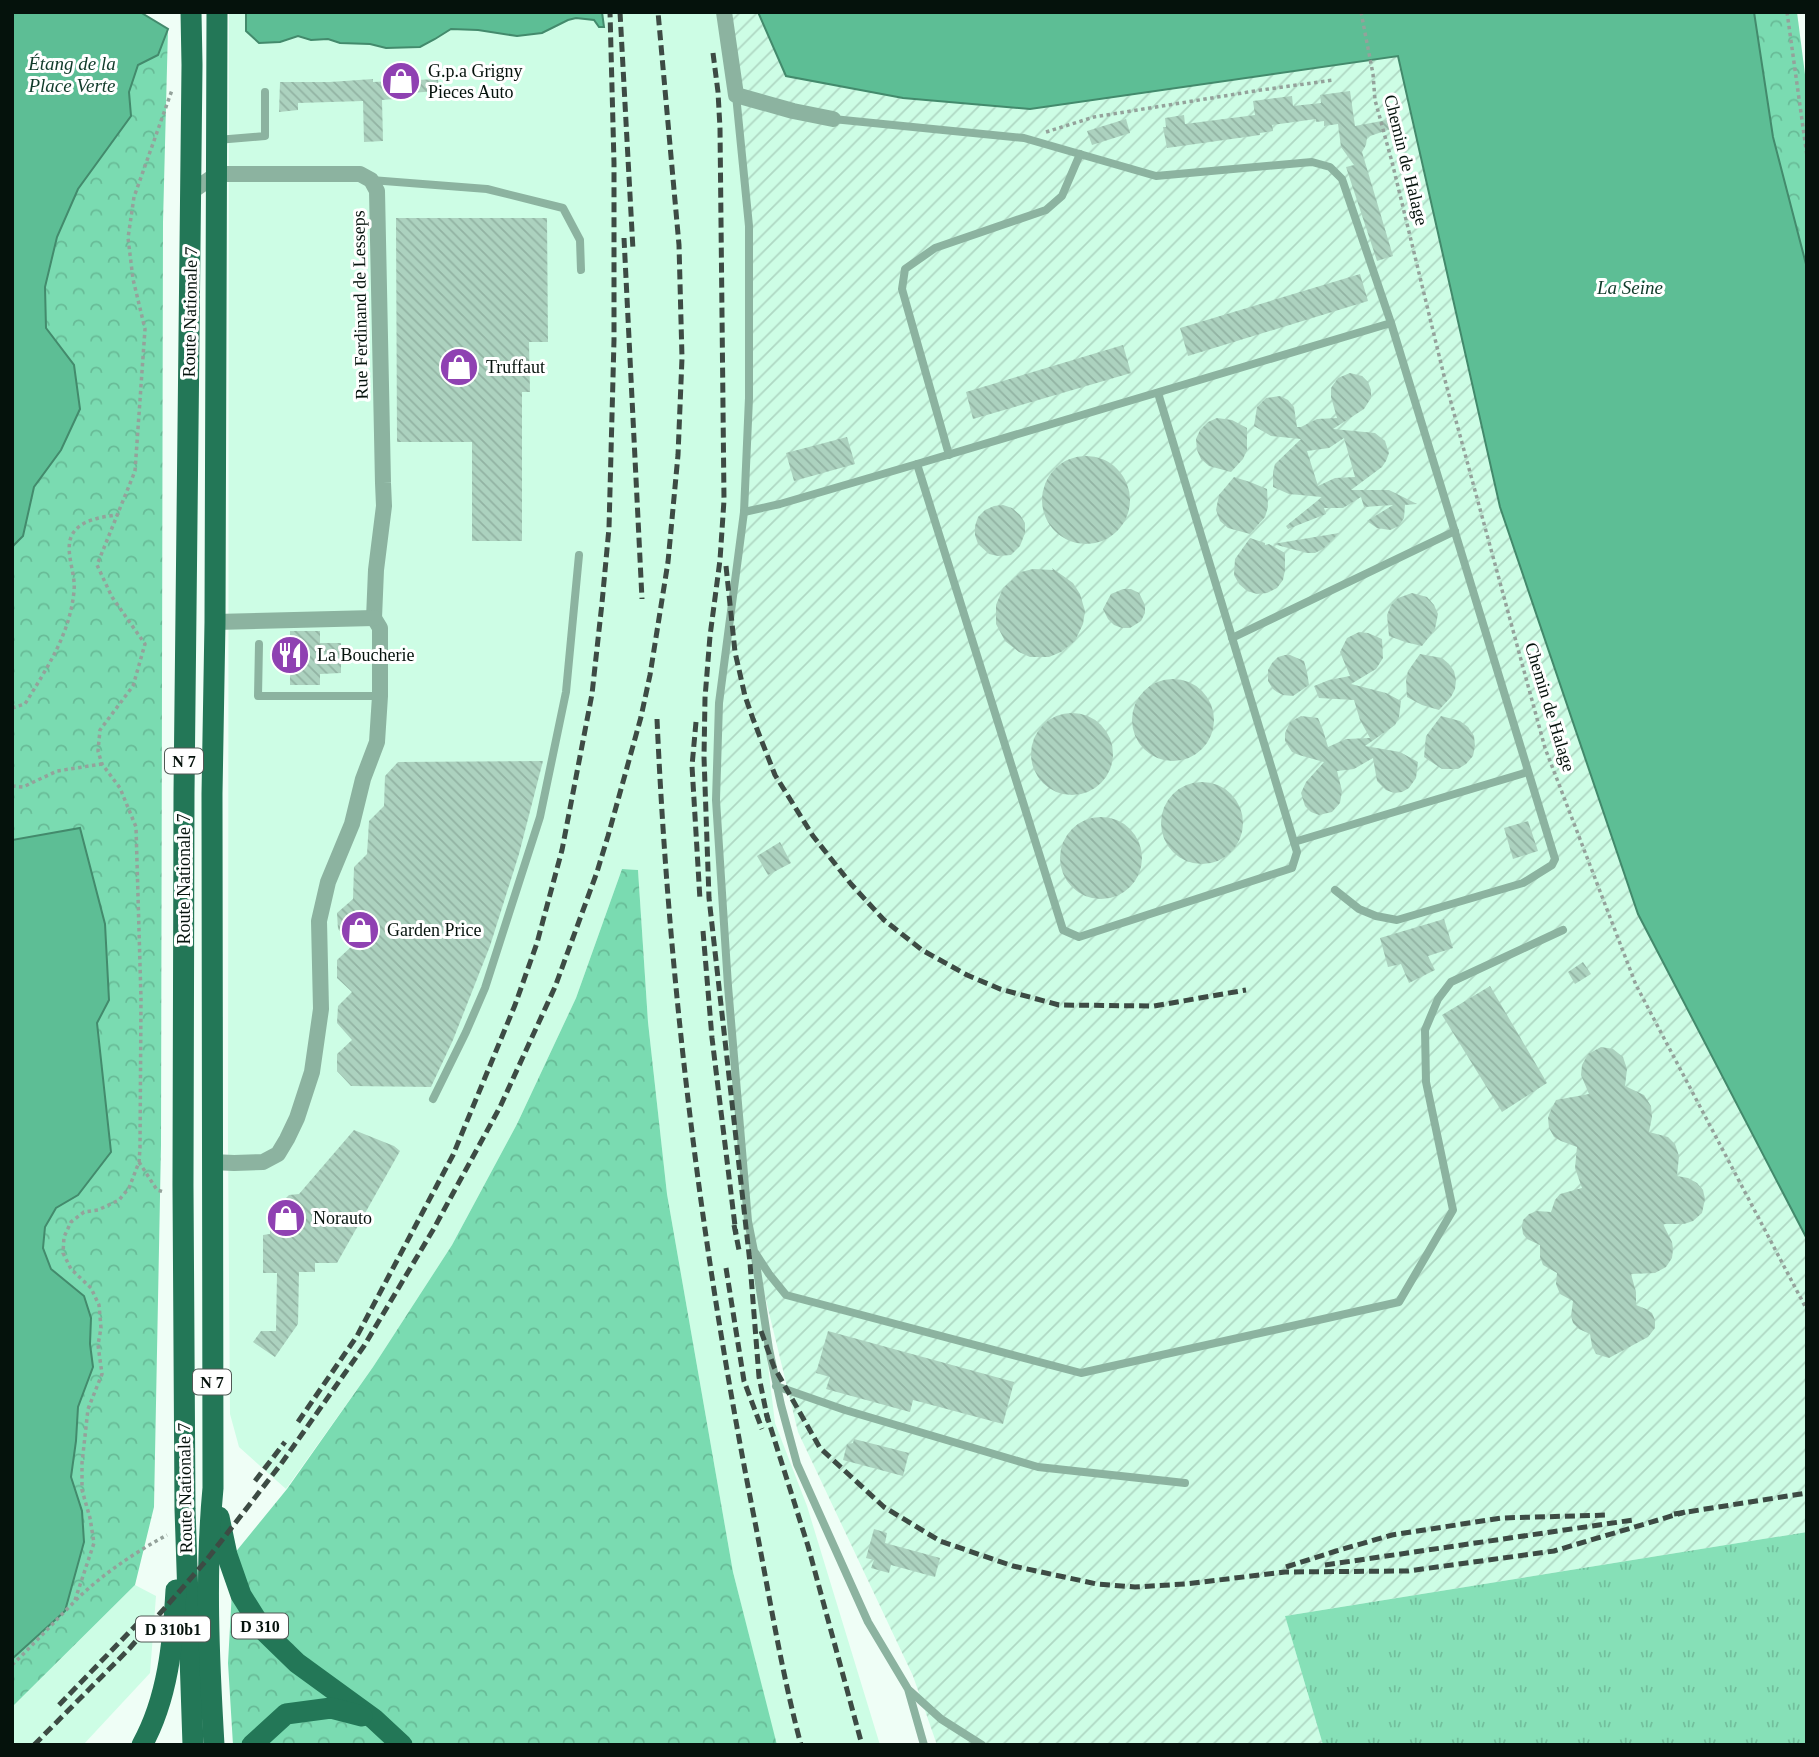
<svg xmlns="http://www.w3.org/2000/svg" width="1819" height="1757" viewBox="0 0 1819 1757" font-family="Georgia,serif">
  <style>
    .built { fill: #cdfde5 }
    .industrial { fill: url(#industrial-furrows) }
    .grass { fill: url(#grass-tufts) }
    .forest { fill: url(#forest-crowns) }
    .water { fill: #5dbe95; stroke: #438a6c; stroke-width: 2 }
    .building { fill: url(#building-back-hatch); fill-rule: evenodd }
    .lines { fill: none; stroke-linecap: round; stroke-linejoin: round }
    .path { stroke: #94a29b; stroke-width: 3.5; stroke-dasharray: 3.5 3.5; stroke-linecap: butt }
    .lane { stroke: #8cb3a0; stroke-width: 8 }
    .street { stroke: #8cb3a0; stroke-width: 16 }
    .primary { stroke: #237757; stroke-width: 21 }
    .rail { stroke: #3d4b44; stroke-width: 5; stroke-dasharray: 10 5; stroke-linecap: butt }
    .labels { text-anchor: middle; stroke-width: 6; stroke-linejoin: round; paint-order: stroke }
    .shield { fill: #fff; stroke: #505955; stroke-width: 2 }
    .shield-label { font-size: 16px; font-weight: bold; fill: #05120c }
    .poi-label { font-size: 18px; fill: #05120c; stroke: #fff; text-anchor: start }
    .street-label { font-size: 18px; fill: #05120c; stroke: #fff }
    .water-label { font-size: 19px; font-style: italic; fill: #103b2a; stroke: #fff }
  </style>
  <defs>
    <pattern id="industrial-furrows" width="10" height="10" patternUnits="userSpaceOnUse" patternTransform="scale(1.75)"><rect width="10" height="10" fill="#cdfde5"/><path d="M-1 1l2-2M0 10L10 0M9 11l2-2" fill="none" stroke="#afd8c3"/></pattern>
    <pattern id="grass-tufts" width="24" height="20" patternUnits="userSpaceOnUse" patternTransform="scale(1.75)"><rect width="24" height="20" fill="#86e0b7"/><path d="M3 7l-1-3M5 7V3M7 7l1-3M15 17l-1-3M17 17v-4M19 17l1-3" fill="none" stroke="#72bf9c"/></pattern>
    <pattern id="forest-crowns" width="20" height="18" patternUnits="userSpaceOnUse" patternTransform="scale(1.75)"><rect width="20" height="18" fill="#7adbb1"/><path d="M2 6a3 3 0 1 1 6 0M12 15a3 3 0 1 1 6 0" fill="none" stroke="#68bb97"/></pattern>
    <pattern id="building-back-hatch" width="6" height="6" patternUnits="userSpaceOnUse" patternTransform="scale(1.75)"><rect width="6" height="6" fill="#acd2bf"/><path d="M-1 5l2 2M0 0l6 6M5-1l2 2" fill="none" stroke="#92b3a3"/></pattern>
  </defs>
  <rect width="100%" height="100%" fill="#effef6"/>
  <!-- built -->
  <g class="built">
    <path d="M229,12h493l27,214 5,1025 21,172 32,83 73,239h-103l-6,-21 -38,-152 -66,-378 -19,-172 -10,-152 -16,-1 -46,129 -59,126 -65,121 -79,122 -87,122 -47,-42 -9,-33 -2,-270z"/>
    <path d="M135,1585l21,11 -6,77 -67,72h-71v-38z"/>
  </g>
  <!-- industrial -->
  <path class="industrial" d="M722,12h667l111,495 138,407 169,325v293l-522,84 38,129h-386l-24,-69 -115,-244 -44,-181 -26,-265 -12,-186 3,-97 25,-191 5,-286z"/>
  <!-- grass -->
  <path class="grass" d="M1807,1532v213h-484l-38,-129z"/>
  <!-- forest -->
  <g class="forest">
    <path d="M1754,12h43l10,78v178l-34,-131z"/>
    <path d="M168,29l-5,193 -2,923 -7,362 -19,78 -123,122v-48l20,-19 43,-68 9,-30 -2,-31 -11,-34 5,-36 2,-34 15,-40 -3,-23 1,-26 -7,-22 -33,-27 -8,-21 2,-21 11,-19 22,-13 33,-43 -14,-129 12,-23 -29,-171 -68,11v-293l11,-11 11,-49 27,-37 12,-85 -27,-36 -1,-42 12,-50 21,-48 53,-73 -2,-24 9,-28 20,-9z"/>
    <path d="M622,869l16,1 10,152 19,172 66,378 44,173h-544l-5,-82 6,-109 53,-65 86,-122 79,-122 65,-121 59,-126z"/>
  </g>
  <!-- water -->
  <g class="water">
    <path d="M12,12h128l28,17 -10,26 -20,10 -9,27 2,24 -53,73 -21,48 -12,50 1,41 28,37 6,44 -19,41 -27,37 -11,49 -11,11z"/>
    <path d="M246,12h356l2,15h-5l-5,-7 -18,-2 -8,2 -26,13 -25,3 -39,-6 -27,-1 -16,10 -15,8 -34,1 -16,-4 -30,-1 -12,-4 -17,1 -13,-4 -18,6 -21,1 -13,-12z"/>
    <path d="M758,12h996l19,125 34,131v971l-169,-325 -138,-407 -102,-451 -368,53 -127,-11 -117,-22z"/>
    <path d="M80,828l25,96 4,76 -12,23 14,129 -33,43 -22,13 -11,19 -2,21 8,21 33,27 7,22 -1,26 3,23 -15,40 -2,34 -5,36 11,34 2,31 -19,69 -53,48v-819z"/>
  </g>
  <!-- building -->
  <g class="building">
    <path d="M373,79v3l65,-3 1,12 -45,3v5l-12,1 1,41 -19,1 -1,-41 -65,2v7l-19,2 1,-30h50z"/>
    <path d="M1350,91l5,35 37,-7 2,9 -27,9 -1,8 -4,7 31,104 -16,5 -31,-94 8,-2 -13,-18 -3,-23 -14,2v-5l-8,1v-3l-44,6 1,6 -13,2v2l-93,13 -4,-21h3l-1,-9 19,-3 1,9 70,-9 -2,-14 39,-5 1,10 28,-3 -1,-8z"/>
    <path d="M1126,119l4,14 -38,12 -5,-14z"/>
    <path d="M396,218h151l1,124h-19l1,50h-8v149h-50v-99h-75z"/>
    <path d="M1360,274l8,27 -180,55 -8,-28z"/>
    <path d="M1123,345l8,28 -158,46 -7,-27z"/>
    <path d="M1350,373l12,3 6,6 3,8v8l-7,11 -31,20 42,4 10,8 4,12 -3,8 -4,6 -31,23h38l28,14 -12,1 -1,13 -5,8 -9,4 -13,-2 -10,-7 26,-16 -29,2 -3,-10 -18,11h-19l2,6 -38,15 -2,-3 36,-29 -33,-3 -16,-7v-15l2,-8 26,-25 -30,-3 -17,-10 3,-19 9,-9 14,-2 8,4 6,7 3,20h4l16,-8 20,-1 -6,-21v-9l7,-10zM1344,438l11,39 -20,1 -17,8 -11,-35 22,-3z"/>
    <path d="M1217,418l15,2 15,8v22l-4,9 -12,13 -22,-6 -8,-7 -4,-9 -1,-11 4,-9 8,-8z"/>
    <path d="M847,437l8,27 -61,17 -8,-28z"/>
    <circle cx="1086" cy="500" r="44"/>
    <path d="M1234,477l16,5 17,7 1,18 -3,10 -15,17 -22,-6 -8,-7 -4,-11 3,-15z"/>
    <path d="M1003,505l9,3 8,7 5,8v10l-5,13 -9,9 -13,1 -9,-2 -11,-10 -3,-9v-9l3,-9 7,-7 9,-4z"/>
    <path d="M1339,533l-16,16 -8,4h-8l-34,-9z"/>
    <path d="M1250,538l15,5v2l4,-1 16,9v17l-2,10 -6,8 -10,5 -10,1 -10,-3 -8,-7 -5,-9 1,-16z"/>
    <path d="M1052,568l21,15 7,11 5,17 -2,13 -8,17 -14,11 -12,5h-19l-11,-5 -14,-11 -9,-17v-19l7,-17 18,-16 12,-3 20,1z"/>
    <path d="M1123,589h8l8,4 6,12v8l-4,8 -11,7h-8l-8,-3 -6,-6 -5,-10 8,-15z"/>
    <path d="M1412,593l15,4 7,8 4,9 -3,15 -13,17 -17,-4 -16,-6 -2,-21 4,-10 7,-7z"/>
    <path d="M290,631h30v12h21v30l-21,1v11h-30z"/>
    <path d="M1359,632l9,1 14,6 1,19 -7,11 -25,15 35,9 15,8 -2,16 -4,8 -30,21 35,6 18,10 -2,16 -7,10 -7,4 -8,1 -8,-3 -9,-9 -4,-23 -19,11 -17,2 5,20 -2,12 -8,9 -13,3 -8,-3 -6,-6 -4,-13 5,-11 18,-20 -25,-7 -7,-3 -7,-11v-8l5,-11 11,-6 17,2 5,12 5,17 18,-8 24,-1 -10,-18 -6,-20 -35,-2 -5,-12 15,-6 21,-4 -10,-24 7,-14z"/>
    <path d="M1420,654l22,4 7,6 5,7 2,9 -1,9 -4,8 -12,13 -17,-5 -15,-8 -1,-17 2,-9z"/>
    <path d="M1285,655h5l14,6 3,11 2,13 -16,11 -10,-1 -6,-3 -4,-3 -5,-8v-11l4,-7 6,-6z"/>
    <circle cx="1173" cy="720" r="41"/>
    <circle cx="1072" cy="754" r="41"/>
    <path d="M1441,716l19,5 8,6 6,9 1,10 -2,10 -7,8 -8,5h-16l-18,-12 2,-21z"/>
    <path d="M543,761l-24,93 -29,92 -37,94 -22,47 -80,-1 -14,-15v-17l15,-14 -15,-17 1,-17 14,-14 -15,-14v-18l16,-15 -15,-16 -1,-16 16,-14 1,-32 13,-13 2,-33 15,-15 1,-30 13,-14z"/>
    <circle cx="1202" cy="823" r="41"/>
    <circle cx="1101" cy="858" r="41"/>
    <path d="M1528,821l10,30 -25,8 -9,-31z"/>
    <path d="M780,842l11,21 -23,12 -11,-19z"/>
    <path d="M1444,919l9,29 -25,8 7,14 -26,13 -8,-19 -13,3 -8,-29z"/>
    <path d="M1583,962l8,12 -16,10 -7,-12z"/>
    <path d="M1490,986l57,97 -45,29 -60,-97z"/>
    <path d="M1601,1047l12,2 10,8 4,12 -2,17 19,9 7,11 1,11 -3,15 19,5 7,7 4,12 -2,20 11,2 9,5 6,7 2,9 -3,14 -9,8 -9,3h-21l9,18 1,7 -1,9 -6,9 -11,6 -24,1 5,18v13l10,4 6,4 3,7v8l-7,9 -39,21 -13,-4 -4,-8 -2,-12 -11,-5 -6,-6 -2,-7 2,-15 -13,-7 -4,-10 1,-11 -14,-8 -3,-8v-12l-13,-6 -4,-5 -1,-7 1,-7 6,-6 8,-3 14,1 4,-12 5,-6 22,-6 -7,-20 2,-21 -16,-6 -7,-4 -5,-9 -1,-10 2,-6 6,-12 33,-6 -8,-19 1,-10 6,-11z"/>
    <path d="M354,1130l40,16 6,5 -63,112h-22v9h-16l-1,52 -23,33 -22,-15 8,-11h15l1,-58h-14v-38l7,-1v-20l19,-19 10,-1z"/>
    <path d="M828,1331l186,51 -11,42 -90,-24 -3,12 -84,-23 4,-12 -14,-4z"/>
    <path d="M854,1439l55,14 -6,23 -60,-16 4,-16 6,-1z"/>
    <path d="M874,1529l13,4 -2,10 55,15 -5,19 -44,-12 -2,8 -18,-5 3,-8 -8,-2z"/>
  </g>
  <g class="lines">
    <!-- path -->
    <g class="path">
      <path d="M1361,12l12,62 2,26 17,62 54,222 99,364 91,237 171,325"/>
      <path d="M1787,12l20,144"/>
      <path d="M1046,132l48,-15 167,-27 73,-10"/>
      <path d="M12,708l13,-4c22,-36 45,-70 49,-113 2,-17 -9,-38 -3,-54 7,-17 30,-20 46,-22"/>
      <path d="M12,786l11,1 34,-16 45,-7"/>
      <path d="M139,1162l18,28 7,2"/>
      <path d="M75,1600l19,-57 -4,-25 -8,-28v-27l6,-54 14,-35 -4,-29 3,-17 -2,-23 -8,-17 -20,-19 -8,-16 1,-16 7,-15 13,-10 14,-2 21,-10 10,-12 10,-26 1,-14 1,-149 -5,-172 -16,-39 -18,-24 -4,-13 2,-21 33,-44 12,-42 -33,-47 -15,-32 38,-94 10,-142 -12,-50 -5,-41 6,-41 38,-107"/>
      <path d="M12,1665c22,-21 41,-42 62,-63 27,-27 60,-49 93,-67"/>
    </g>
    <!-- lane -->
    <g class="lane">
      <path d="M736,95l13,131v172l-5,114 -25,191 -3,97 12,186 20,235 6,30 15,23 17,21 295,78 318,-71 54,-92 -27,-128 -1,-52 13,-31 13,-17 112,-52"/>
      <path d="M833,119l191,19 132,38 156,-14 18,5 12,12 49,144"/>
      <path d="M217,140l48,-4v-44"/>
      <path d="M371,180l116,9 76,19 17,32 1,30"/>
      <path d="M949,455l-47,-166 3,-20 30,-21 111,-38 16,-14 18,-42"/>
      <path d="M917,464l146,466 16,7 213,-69 5,-16 -139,-459"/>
      <path d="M744,512l36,-8 137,-40 474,-141 164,536 -3,6 -29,18 -126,37 -21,-4 -17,-7 -24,-19"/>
      <path d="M1232,638l223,-107"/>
      <path d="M259,644l-1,52h122"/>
      <path d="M1294,842l234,-70"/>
      <path d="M433,1099l33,-67 19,-44 55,-171 26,-125 13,-137"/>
      <path d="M755,1257l14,92 12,56 16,59 71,158 40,67 16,56"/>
      <path d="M776,1386l69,24 193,57 147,16"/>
      <path d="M910,1691l31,28 41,26"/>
    </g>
    <!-- street -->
    <g class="street">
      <path d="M724,12l12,83 57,16 40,8"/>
      <path d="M191,192l26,-18h143l11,6 6,11 6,292 1,23 -8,64 -2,48 6,10v68l-3,46 -14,37 -11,45 -24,58 -9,39 2,88 -9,63 -15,46 -10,21 -9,15 -15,8 -29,1 -22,-1"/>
      <path d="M215,622l159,-4"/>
    </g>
    <!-- primary -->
    <g class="primary">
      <path d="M191,12l1,53 -8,728 -1,392 2,324 8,236"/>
      <path d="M219,1517l8,38 14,40 22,35 34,33 77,56 28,26"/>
      <path d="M142,1745c26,-47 31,-102 34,-155"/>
      <path d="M214,1745c-5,-86 -9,-172 -1,-257l-1,-694 3,-172 2,-610"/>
      <path d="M252,1745l34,-31 45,-6 31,8"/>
    </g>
    <!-- rail -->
    <g class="rail">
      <path d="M620,12l13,238"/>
      <path d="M713,53l5,39 2,36 4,372 -4,60 -10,76 -5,62 -1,59 5,141 41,365 9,114 9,44"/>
      <path d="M624,238l18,361"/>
      <path d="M726,566l9,86 10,44 8,23 22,56 38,61 38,48 33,36 38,30 45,25 33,14 59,16 95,1 92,-16"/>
      <path d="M657,719c12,268 45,535 97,798 15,76 27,153 47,228"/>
      <path d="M696,722l-4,44 8,134"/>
      <path d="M703,931l9,107 24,196"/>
      <path d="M734,1225l5,25"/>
      <path d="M726,1268l18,113 18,48"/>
      <path d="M761,1331l13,36 46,81 64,59 56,34 73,25 84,18 38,3 50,-3 100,-12 123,-1 146,-20 131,-39"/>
      <path d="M766,1413l42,133 54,199"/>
      <path d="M298,1422l59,-86 96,-181 62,-150 22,-62 25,-93 30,-156 10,-91 7,-75 5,-188v-177l-4,-151"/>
      <path d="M255,1481l30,-39"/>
      <path d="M1674,1514l133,-21"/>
      <path d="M1325,1565l308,-45"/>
      <path d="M1286,1567l50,-16 56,-16 109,-17 108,-3"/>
      <path d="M59,1705l83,-86"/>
      <path d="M34,1745l95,-96 76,-87 76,-98 83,-118 69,-116 67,-123 55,-120 42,-115 11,-36 33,-119 9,-42 18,-113 10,-107 4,-97 -3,-113 -21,-233"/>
    </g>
  </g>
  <!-- icons -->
  <defs>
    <g id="shop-disc" transform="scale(2.0125)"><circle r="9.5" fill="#8f41b2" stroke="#fff"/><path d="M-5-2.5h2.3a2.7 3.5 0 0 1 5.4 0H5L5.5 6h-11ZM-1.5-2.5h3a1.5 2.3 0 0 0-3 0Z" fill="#fff"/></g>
    <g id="restaurant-disc" transform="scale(2.0125)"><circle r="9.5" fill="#8f41b2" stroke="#fff"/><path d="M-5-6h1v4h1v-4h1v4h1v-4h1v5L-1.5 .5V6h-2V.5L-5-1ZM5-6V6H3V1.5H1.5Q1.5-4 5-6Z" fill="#fff"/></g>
  </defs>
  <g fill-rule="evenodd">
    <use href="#shop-disc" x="401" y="81"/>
    <use href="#shop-disc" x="459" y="367"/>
    <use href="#restaurant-disc" x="290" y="655"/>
    <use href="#shop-disc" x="360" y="930"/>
    <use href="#shop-disc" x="286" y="1218"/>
  </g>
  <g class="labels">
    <!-- shield labels -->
    <g class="shield">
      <rect x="165" y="748.5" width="38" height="25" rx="5"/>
      <rect x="193" y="1369.5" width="38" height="25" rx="5"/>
      <rect x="232" y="1613.5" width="56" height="25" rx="5"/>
      <rect x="136" y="1616.5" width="74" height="25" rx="5"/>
    </g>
    <g class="shield-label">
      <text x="184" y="767">N 7</text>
      <text x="212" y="1388">N 7</text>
      <text x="260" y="1632">D 310</text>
      <text x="173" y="1635">D 310b1</text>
    </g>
    <!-- poi labels -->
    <g class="poi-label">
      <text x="428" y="77">G.p.a Grigny<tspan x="428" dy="21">Pieces Auto</tspan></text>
      <text x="486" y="373">Truffaut</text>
      <text x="317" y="661">La Boucherie</text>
      <text x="387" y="936">Garden Price</text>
      <text x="313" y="1224">Norauto</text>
    </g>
    <!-- street labels -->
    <g class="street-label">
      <text transform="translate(1406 160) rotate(76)" y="6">Chemin de Halage</text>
      <text transform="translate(360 305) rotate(-91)" y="6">Rue Ferdinand de Lesseps</text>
      <text transform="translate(190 312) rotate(-89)" y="6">Route Nationale 7</text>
      <text transform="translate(1550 707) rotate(73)" y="6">Chemin de Halage</text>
      <text transform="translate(184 879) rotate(-90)" y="6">Route Nationale 7</text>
      <text transform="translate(185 1488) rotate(-91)" y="6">Route Nationale 7</text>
    </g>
    <!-- water labels -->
    <g class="water-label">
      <text x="72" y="70">Étang de la<tspan x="72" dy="22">Place Verte</tspan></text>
      <text x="1630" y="294">La Seine</text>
    </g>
  </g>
  <!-- border -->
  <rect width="1819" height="1757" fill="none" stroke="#05120c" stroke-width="28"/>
</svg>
